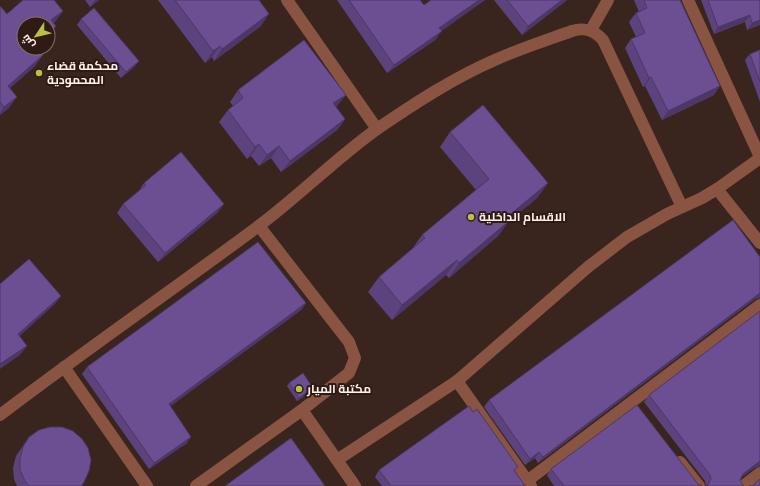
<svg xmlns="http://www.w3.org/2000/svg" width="760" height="486" viewBox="0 0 760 486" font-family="Manrope,Cairo,sans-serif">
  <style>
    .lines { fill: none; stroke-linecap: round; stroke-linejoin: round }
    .street { stroke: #8a5442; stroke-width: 12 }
    .wall { fill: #5d437e }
    .shaded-wall { fill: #4c3767 }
    .building { fill: #6c4e93; stroke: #4c3767 }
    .poi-dot { fill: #b7c148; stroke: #2f1b14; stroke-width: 1.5 }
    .labels { text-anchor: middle; stroke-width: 4; stroke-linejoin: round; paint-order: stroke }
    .poi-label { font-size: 12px; font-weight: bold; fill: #fef0eb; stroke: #2f1b14; text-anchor: start }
  </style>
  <rect width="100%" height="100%" fill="#39251d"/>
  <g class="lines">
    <!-- street -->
    <g class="street">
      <path d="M287,0l90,129"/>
      <path d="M688,0l72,157"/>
      <path d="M591,30l17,-30"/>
      <path d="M717,189l43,54"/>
      <path d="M64,367l83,119"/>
      <path d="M457,381l74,105"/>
      <path d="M302,410l53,76"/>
      <path d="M0,415c84,-64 171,-124 256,-187 42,-31 79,-69 121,-99 38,-26 78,-52 120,-70 25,-11 50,-19 75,-28 13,-4 22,-1 31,9l79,167"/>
      <path d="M337,460l120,-79 131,-114 39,-30 40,-23 35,-16 15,-9 43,-31"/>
      <path d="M680,462l19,24"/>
      <path d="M527,481l233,-176"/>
      <path d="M196,486l106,-76 47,-37 6,-15 -6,-16 -90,-116"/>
      <path d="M743,486l17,-13"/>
    </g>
  </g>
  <!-- wall -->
  <g class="wall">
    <path d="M85,0h14l-9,7z"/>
    <path d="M158,0h101l2,26 -47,35 -2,-4 -7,6z"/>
    <path d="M337,0h83l4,5 7,-5h54l-44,31 -6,9 -48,33z"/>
    <path d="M494,0h73l-45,35z"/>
    <path d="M634,0h46l34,95 -52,25 -17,-34 -2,1 -18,-39 6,-9 5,-2 -7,-15 7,-9 3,-1z"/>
    <path d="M701,0h59v25l-13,5 -2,-8 -31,12z"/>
    <path d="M0,6l7,8 56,-3 -10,12 3,3 -8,12v-14h-24l11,42 -25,22 -1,20 -9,7z"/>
    <path d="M81,19l58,42 -5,6 -13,11 -44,-53z"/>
    <path d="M760,50v52l-15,-42 5,-6z"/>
    <path d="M238,90l99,16 -1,1 9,12 -8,11 -56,42 -10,-14 -12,8 -8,-10 -4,3 -28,-37 9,-12 5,-4 -3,-4z"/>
    <path d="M450,132l98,51 -11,15 -29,24 -10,14 -49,42 -3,-3 -54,45 -24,-28 11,-15 33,-28 10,-14 54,-45 -36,-43z"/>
    <path d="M144,183l80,21 -7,9 -59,49 -41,-49 6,-9 15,-12z"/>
    <path d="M733,220l26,78 -4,1 -217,164 -3,-5 -10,7 -41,-58 5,-7z"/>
    <path d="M306,303l-5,7 -131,96 17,37 -38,26 -67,-95 5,-7z"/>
    <path d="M760,311v155l-54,20 -1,-5 -61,-79 5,-7z"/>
    <path d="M289,383l22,9 -14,9 -10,-15z"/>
    <path d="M29,437l55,45 -2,4h-65l-3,-7 -1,-11 3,-12z"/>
    <path d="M551,469l147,15 4,2h-148l-7,-11z"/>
    <path d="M379,470l136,1 10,15h-143l-7,-9z"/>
  </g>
  <!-- shaded-wall -->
  <g class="shaded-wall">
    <path d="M95,0h4l-9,7z"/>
    <path d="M479,0h6l-52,37 6,-9z"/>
    <path d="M562,0h5l-45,35 6,-9z"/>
    <path d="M63,11l-8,11 -7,6 3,-8z"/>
    <path d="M269,14l-8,12 -47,35 8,-12z"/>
    <path d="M750,15l-5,7 -31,12 4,-7z"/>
    <path d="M760,20v5l-13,5 5,-7z"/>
    <path d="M56,26l-8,12v-5z"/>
    <path d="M442,31l-7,9 -48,33 7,-8z"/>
    <path d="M220,46l-8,11 -7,6 8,-12z"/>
    <path d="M43,55l-8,11 -35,31 8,-11z"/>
    <path d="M139,61l-5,6 -13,11 5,-6z"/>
    <path d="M651,77l-6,9 -2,1 6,-9z"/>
    <path d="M720,86l-6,9 -52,25 6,-9z"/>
    <path d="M346,95l-9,11 -12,9 8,-12z"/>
    <path d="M17,97l-8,11 -9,7v-2l4,-6z"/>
    <path d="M345,119l-8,11 -56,42 9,-11z"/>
    <path d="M259,144l-8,12 -4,3 8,-12z"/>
    <path d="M279,146l-8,12 -12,8 8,-11z"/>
    <path d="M548,183l-11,15 -29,24 -10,14 -49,42 10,-15 47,-45z"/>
    <path d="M224,204l-7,9 -59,49 7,-9z"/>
    <path d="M457,260l-11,15 -54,45 10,-15z"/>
    <path d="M760,293v5l-5,1 -217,164 5,-6z"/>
    <path d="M61,296l-6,8 -43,39 6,-9z"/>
    <path d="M306,303l-5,7 -137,101 5,-7z"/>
    <path d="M27,346l-7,9 -20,14v-5z"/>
    <path d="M313,388l-2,4 -14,9 2,-3z"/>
    <path d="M191,437l-4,6 -38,26 5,-6z"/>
    <path d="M539,452l-4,6 -10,7 5,-6z"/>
    <path d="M760,461v5l-4,1 -18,13 5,-6z"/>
  </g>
  <!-- building -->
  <g class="building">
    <path d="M23,0h31l9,11 -12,9 5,6 -8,7v-9h-24v24h12l7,7 -35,31 9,11 -13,10 -4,-5v-96l7,8z"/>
    <path d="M175,0h84l10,14 -47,35 -2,-3 -7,5z"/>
    <path d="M349,0h71l4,5 7,-5h48l-40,28 3,3 -48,34z"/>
    <path d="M507,0h55l-34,26z"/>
    <path d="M644,0h36l40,86 -52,25 -17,-34 -2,1 -18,-39 14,-6 -9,-20 11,-5z"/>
    <path d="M708,0h52v20l-8,3 -2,-8 -32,12z"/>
    <path d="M94,8l45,53 -13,11 -45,-53z"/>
    <path d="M304,40l42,55 -13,8 12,16 -55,42 -11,-15 -12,9 -8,-11 -4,3 -27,-37 15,-12 -5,-8z"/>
    <path d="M760,50v32l-10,-28z"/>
    <path d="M483,105l65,78 -42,35 3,3 -50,42 -2,-3 -55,45 -23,-28 46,-39 -3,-3 67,-56 -39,-47z"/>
    <path d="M181,152l43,52 -59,49 -42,-49 23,-19 -2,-2z"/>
    <path d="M733,220l27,37v36l-217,164 -4,-5 -9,7 -41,-59z"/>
    <path d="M258,242l48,61 -137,101 22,33 -37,26 -67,-96z"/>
    <path d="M29,259l32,37 -43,38 9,12 -27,18v-80z"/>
    <path d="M760,311v150l-17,13 -3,6 2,4 2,2h-38l2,-1 3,-6 -1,-4 -61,-80z"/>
    <path d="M303,373l10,15 -14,10 -10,-15z"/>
    <path d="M637,405l61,79 4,2h-138l-13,-17z"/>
    <path d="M469,406l4,6 4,-3 41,58 -4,3 11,16h-134l-12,-16z"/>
    <path d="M50,427h12l11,4 9,8 6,9 3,12 -2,11 -5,11 -3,4h-52l-4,-5 -5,-11v-11l3,-12 6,-10 10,-7z"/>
    <path d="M291,438l34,48h-100z"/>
    <path d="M760,479v7h-11h3z"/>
  </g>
  <!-- markers -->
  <g class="poi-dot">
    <circle cx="39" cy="73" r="4"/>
    <circle cx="471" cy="217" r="4"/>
    <circle cx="299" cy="389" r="4"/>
  </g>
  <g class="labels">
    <!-- poi labels -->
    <g class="poi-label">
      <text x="47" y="70">محكمة قضاء<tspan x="47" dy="14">المحمودية</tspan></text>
      <text x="479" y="221">الاقسام الداخلية</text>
      <text x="307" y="393">مكتبة الميار</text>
    </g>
  </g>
  <!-- north arrow -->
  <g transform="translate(36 36) rotate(235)"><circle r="19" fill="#2f1b14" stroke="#82706a"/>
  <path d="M0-3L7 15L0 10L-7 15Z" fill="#b7c148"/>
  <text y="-6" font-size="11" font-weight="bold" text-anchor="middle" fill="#fef0eb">ش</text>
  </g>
</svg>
